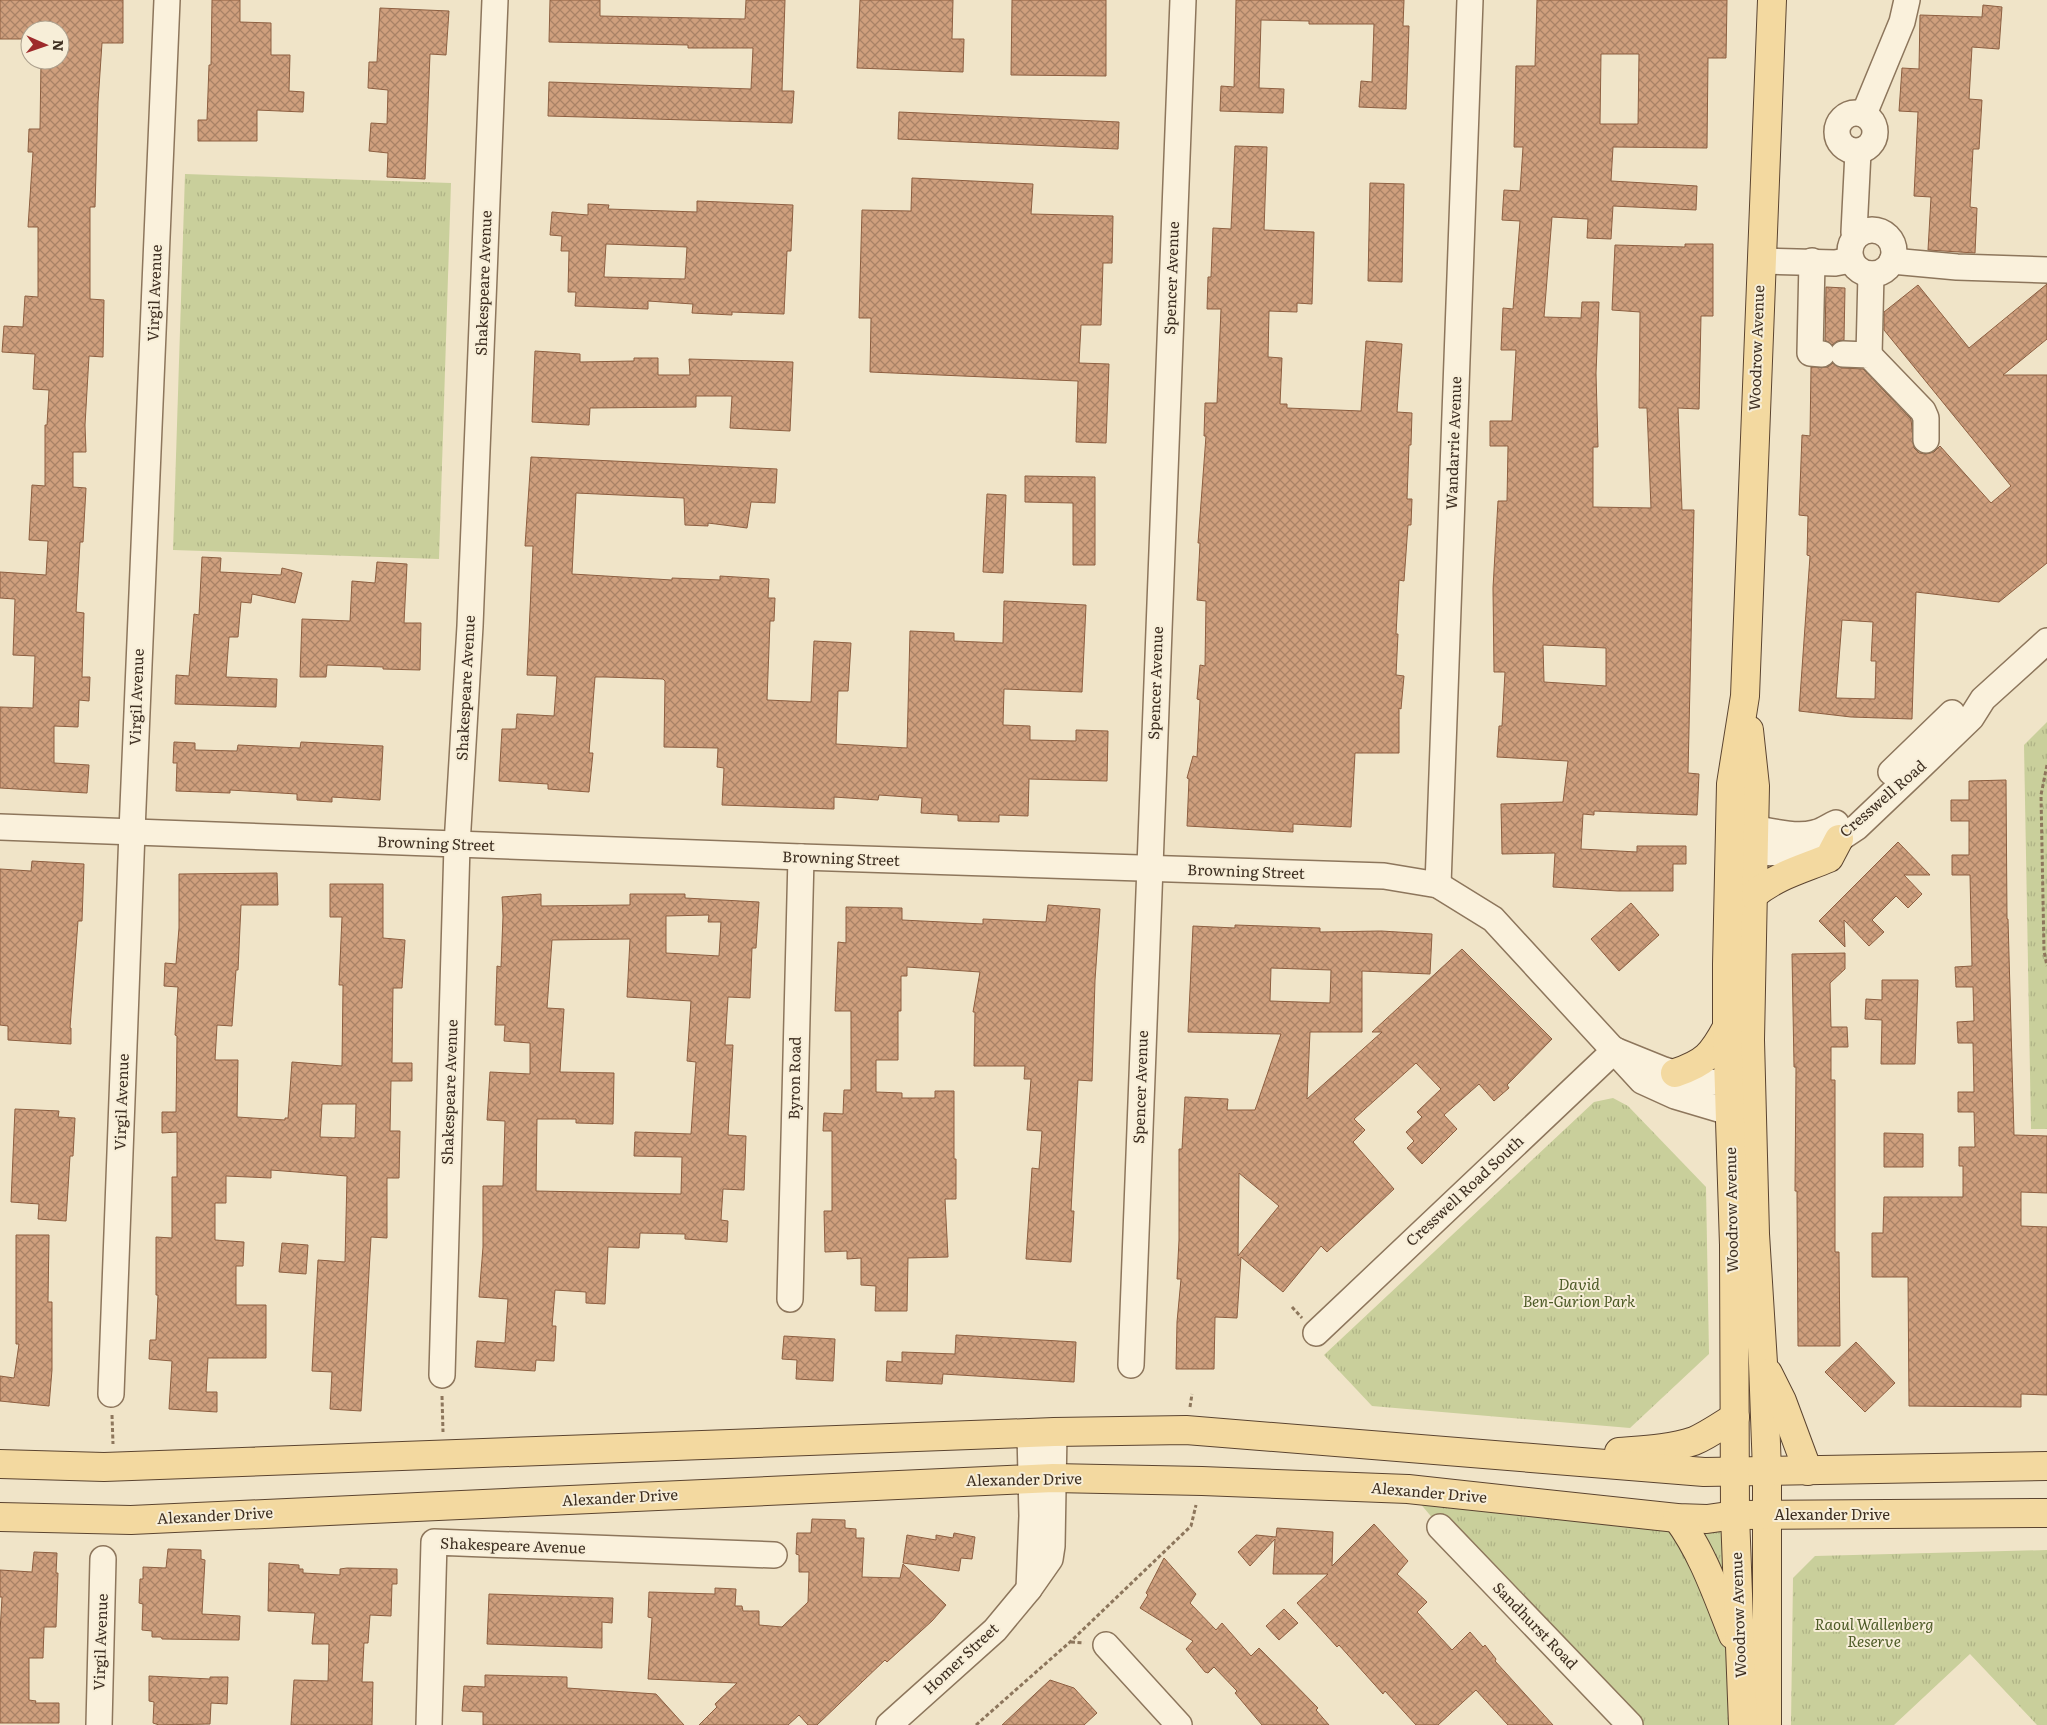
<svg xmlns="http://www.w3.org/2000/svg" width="2047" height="1725" viewBox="0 0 2047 1725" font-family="Literata,serif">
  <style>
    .park { fill: url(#park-tufts) }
    .building { fill: url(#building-cross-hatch); stroke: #8d5f41; fill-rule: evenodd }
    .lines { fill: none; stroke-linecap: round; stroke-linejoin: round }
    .minor-casing { stroke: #8d765c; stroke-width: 28 }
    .major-casing { stroke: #5b4430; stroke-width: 30 }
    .path { stroke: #8d765c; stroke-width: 3; stroke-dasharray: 4 2.5; stroke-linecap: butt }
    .minor { stroke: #faf1dc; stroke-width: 25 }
    .major { stroke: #f3d9a0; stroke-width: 28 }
    .labels { text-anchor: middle; stroke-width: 4; stroke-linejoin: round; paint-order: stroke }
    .street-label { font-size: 15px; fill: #3d2e20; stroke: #f7eed8 }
    .park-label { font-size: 15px; font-style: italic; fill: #4d5a26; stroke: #f7eed8 }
  </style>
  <defs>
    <pattern id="park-tufts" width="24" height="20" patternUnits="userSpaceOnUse" patternTransform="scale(1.25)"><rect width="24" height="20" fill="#c9cf9b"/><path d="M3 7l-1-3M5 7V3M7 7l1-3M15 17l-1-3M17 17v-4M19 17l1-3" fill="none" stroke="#aeb285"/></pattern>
    <pattern id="building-cross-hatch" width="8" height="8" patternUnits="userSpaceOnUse" patternTransform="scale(1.25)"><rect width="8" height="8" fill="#cf9f7d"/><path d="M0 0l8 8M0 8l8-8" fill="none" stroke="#a98266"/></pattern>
  </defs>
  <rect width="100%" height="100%" fill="#f0e4c8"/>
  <!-- park -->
  <g class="park">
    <path d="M185,174l266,9 -12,376 -266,-9z"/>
    <path d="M2047,722v407h-16l-7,-384z"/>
    <path d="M1613,1098l15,8 78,81 3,167 -79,74 -258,-22 -48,-51 270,-253z"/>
    <path d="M1408,1489l327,26 8,210h-113l-190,-198z"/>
    <path d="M2047,1550v175h-10l-67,-71 -76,71h-103l2,-147 22,-22z"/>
  </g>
  <!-- building -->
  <g class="building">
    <path d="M0,0h123v43h-21l-4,59 -3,105h-5v92l14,1 -1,57 -14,-1 -4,69 1,27h-13v35l13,1 -3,54h-3l-4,70 8,1 -2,64h8l-1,24 -10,-1 -1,27 -24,-1v37l35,2 -2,28 -87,-5v-81l33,1 2,-52 -22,-1 2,-56 -15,-1v-26l46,3 2,-34 -19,-1 3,-55 13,1v-61h2l2,-35 -16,-1 2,-35 -33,-2 2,-26 19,1 2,-31 13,1v-70h-10l5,-75h-5l1,-23h11l1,-69h19v-30h-30v9h-30z"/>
    <path d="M212,0h28v22l31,1v32h19l-1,36 15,1 -1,20 -46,-2v31h-59v-21h9l2,-55h2z"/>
    <path d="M550,0h50v16l145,3 1,-19h39l-3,91h12l-2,32 -244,-7 1,-34 202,7 2,-41h-65v-3l-139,-3z"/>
    <path d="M860,0h93l-1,39h12l-1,33 -106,-4z"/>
    <path d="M1012,0h94v76l-95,-1z"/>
    <path d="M1236,0h168l-1,26h6l-3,83 -47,-2 2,-26 11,1 2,-58h-65v-3l-48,-1 -2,68 25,1 -1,24 -63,-2 1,-25 13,1z"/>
    <path d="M1537,0h190l-1,58h-18l-1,90 -94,-1 -2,34 86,5 -1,24 -83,-4 -2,33 -24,-1 1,-19 -36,-2 -8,100 37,1 1,-16h17l-3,71 2,74h-5v60l58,1 -4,-100h-8l1,-96 -28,-2 3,-65 70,2v-3h28v72h-12l-2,93 -21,-1 4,102h12l-6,263 11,1 -2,41 -103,-4v4l-11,-1 -2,35 56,3v-6h49v18h-13v27h-55l-65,-4 2,-34 -53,1 -1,-50 62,-2 5,-41 -71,-4 2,-31h3l3,-54h-11l-1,-84 5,-87h9l1,-55h-18v-25h22l4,-71h-15l2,-42 10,1 7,-88 -18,-1 2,-30 16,1 3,-44h-9l2,-81h19zM1601,54h38l-1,70h-38zM1543,645l63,3v38l-62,-4z"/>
    <path d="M1983,5l19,2 -3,42 -27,-2 -3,52 13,1 -3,49h-6l-3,58 7,1 -2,45 -47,-3 3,-53 -17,-1 4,-84 -19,-1 3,-43 17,1 1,-54 62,2z"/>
    <path d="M380,8l69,3 -3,44 -16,-1 -5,125 -38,-2 1,-24 -19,-2 2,-28 16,1 1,-34 -20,-2 1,-26h8z"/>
    <path d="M899,112l220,10 -1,27 -220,-10z"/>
    <path d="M1235,146l32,1 -3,83 50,2 -2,72 -15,-1v9l-28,-1 -1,46 14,1 -2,46h7v4l74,3 5,-70 36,3 -5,68 15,1 -1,32h-2l-2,54h5l-1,26h-3l-4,56 -5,-1 -3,54h2l-2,41 8,1 -3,33 -2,-1v45h-44l-4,74 -58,-3v8l-106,-6 2,-47 -2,-1 6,-22 4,1 3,-57 -3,-1 3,-34 5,1 1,-65 -9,-1 3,-57h-2l8,-107h-2l1,-33h12l4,-94h-14l1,-32h3l2,-49 18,1z"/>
    <path d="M912,178l121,6 -2,30 82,2 -1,47h-9l-2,62h-20l-2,38 30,1 -3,79 -30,-1 2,-61 -208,-9 1,-54h-12l3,-108 49,1z"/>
    <path d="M1370,183l34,1 -2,98 -34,-1z"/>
    <path d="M697,201l96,4 -2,46h-4l-3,63 -52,-2v3l-40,-2 1,-9 -45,-3v8l-73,-3 1,-14h-8l1,-41h-8l1,-15 -12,-1 2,-23 36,3v-11l21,1 -1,4 89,3zM606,244l81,3 -2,32 -81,-2z"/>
    <path d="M2047,284v55l-44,36h44v188l-48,39 -83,-10 -4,127 -61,-2 -52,-6 11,-155 -3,-1 1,-39 -9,-1 3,-80 8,1 1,-69h17l5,-4 9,5 21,1 48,50 3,29 5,5 7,1 8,-2 6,-6 51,57 20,-17 -127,-156v-18l34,-27 51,63zM1842,620l31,2 -2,39h5l-1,38 -39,-1z"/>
    <path d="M1826,287l19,1 -1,52 -7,1 -5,4 -7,-5z"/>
    <path d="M535,351l45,3v8l54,-1v-3h24v17h32l-1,-16 104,3 -3,69 -60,-3 2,-32h-36v11l-106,1 -1,17 -57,-3z"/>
    <path d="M531,457l246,12 -2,34 -24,-1 -4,26 -39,-5v3l-23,-1 -1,-27 -108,-5 -4,81 100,6v-2l48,2v-4l49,3 -1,19h7l-1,23h-4l-3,79 44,2 3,-61 37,2 -3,48h-10l-2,53 71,4 3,-117 44,2v8l49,2 1,-42 82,4 -4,87 -78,-3 -1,36 27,1v14l46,1v-11l32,1 -1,50 -78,-2 -1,37 -29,-1v7l-41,-1v-6l-37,-2 1,-15 -43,-3 -1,5 -44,-3v12l-112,-4 2,-37 -7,-1 1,-19 -54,-1 1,-66 -2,-2 -58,-2h-10l-6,76h4l-4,39 -41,-3v-5l-49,-3 3,-52h14l1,-15 37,2 3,-40 -30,-1 6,-129h-8z"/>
    <path d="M1025,476l70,1v88h-22v-62l-48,-1z"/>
    <path d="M987,494l19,1 -3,78 -20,-1z"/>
    <path d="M202,557l19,1 -1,14 61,3 1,-7 20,5 -7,30 -43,-9 -1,9 -10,-1 -3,35h-9l-3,40 51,2 -1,28 -101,-3 1,-29 13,1 5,-62 5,1z"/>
    <path d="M377,562l30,2 -3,59h17l-1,47 -37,-1v-2l-56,-2 -1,12h-26l2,-58 48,2 2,-40 23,2z"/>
    <path d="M174,742l21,1v7l42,1 1,-6 62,3 1,-6 82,4 -3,54 -48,-3v5l-35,-2v-6l-67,-4v3l-54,-2 1,-28h-4z"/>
    <path d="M2006,780l1,139h1l6,216 33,1v57l-26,-1v34l26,1v168l-26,-1v13l-112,-1 -1,-129h-36v-44h11l1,-36h79v-31h-4v-19h16l-1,-35h-16v-20h16l-1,-49h-15l-1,-21 17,-1 -1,-34h-17l-1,-20 17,-1 -2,-91h-18v-20h17v-34h-18v-21h18v-19z"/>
    <path d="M1898,842l32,33h-26l18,19 -14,14 -12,-12 -24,24 12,12 -15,14 -25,-26 1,27 -26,-26z"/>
    <path d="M32,861l52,3 -2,57h-4l-8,107h1v16l-63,-4v-14l-8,-1v-156l31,2z"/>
    <path d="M277,873l1,32h-37l-3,65h-2l-4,56 -15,-1 -2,35h23l-1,57 48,3v-2h3l4,-56 50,4 1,-81h-4l3,-68h-12v-33h53v54l22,2 -3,48h-9l-1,75h20v18h-21l-1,50h10l-1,47h-12v60l-16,-1 -10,174 -31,-2 2,-37 -20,-1 6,-111 27,2 2,-86 -76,-6v8l-45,-2v27h-11v37l29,2 -1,24h-7v39h30v53h-58l-2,34h11v20l-48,-3 3,-48 -23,-2 1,-19h6l2,-45h-2v-58l16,1v-61h5v-45l-15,1v-21h14l1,-76 -2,-1 3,-48 -14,-1 1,-23 11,1 3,-36v-54zM322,1104h34l-1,34 -35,-1z"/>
    <path d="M541,894v12l89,-1v-11h55v4l74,4 -3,46h-4l-2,50 -22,-1 -3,48h8l-5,90 18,1 -2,54 -21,-1 -2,31 7,1 -1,21 -42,-3v-5l-45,-1 -1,15 -31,-1 -3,57 -19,-1v-11l-31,-2 -3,36h4l-2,35 -18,-1 -1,11 -60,-4 2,-26 28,2 3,-44 -29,-2 4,-50v-61h20l2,-65 -18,-1 3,-48 40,2v-31l-26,-2 1,-16h-10l2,-59 4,1 2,-51 -1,-19zM709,915l-1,7h13l-2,34 -53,-3v-37zM630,939l-3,58 64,4 -4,60 9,1 -5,72 -56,-2 -1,24 48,1 -1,37 -145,-3 1,-72h39v4l37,1 1,-51 -54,-1 4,-63 -17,-1 5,-68z"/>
    <path d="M1631,903l28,32 -40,36 -28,-32z"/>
    <path d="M1048,905l52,4 -5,71 -3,101 -14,-1 -7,131h3l-3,51 -45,-3 6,-91 7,1 3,-38 -15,-1 4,-51h-7l1,-13h-51l1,-54h-2l7,-40 -73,-5v9h-6v35h-3v49h-22v32l26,1v5h33v-7h19v68h2v40h-11l3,58 -40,1 -1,53h-32l1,-25 -15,-1v-27l-14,1v-8l-22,1 -1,-41h8v-80h-9l1,-18 19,1 1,-24h7v-79h-16l3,-69 8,1v-36l56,1v12l81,4v-5l63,3z"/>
    <path d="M1235,925l85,3v4l61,-1 51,3 -2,40 -68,-3v61h-52l-3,67 75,-67h-10l90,-83 90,90 -45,46 2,3 -15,13 -15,-17 -35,31 13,14 -35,35 -15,-16 7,-7 -8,-9 16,-15 -5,-5 24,-23 -25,-26 -62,56 11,11 -12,12 41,47 -67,63 -6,-6 -38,46 -42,-35 -4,61 -22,-1 -1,52h-38l1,-47 4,-43h-4l2,-39v-91h3l3,-52 43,2 -1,11h28l26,-76 -93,-2 5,-106 42,2zM1271,968l60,2 -1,33 -60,-2zM1239,1173l40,33 -41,50z"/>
    <path d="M1845,953v16l-15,14 1,44h16l1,20h-17v33h4v172h4l1,94h-42l-1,-155h-2l1,-124h-2l-2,-113z"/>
    <path d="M1882,980h36l-3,84h-34l1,-44 -17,-1 1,-20 16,1z"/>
    <path d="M15,1109l44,2 -1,6 17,1 -2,38h-3l-4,65 -28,-2 1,-15 -28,-2z"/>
    <path d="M1884,1133l39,1v33h-39z"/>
    <path d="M16,1235h33l-1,67h4v68l-3,36 -49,-5v-25l14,2 5,-34h-3z"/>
    <path d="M282,1243l26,2 -2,29 -27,-2z"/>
    <path d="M956,1335l120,7 -2,40 -131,-8 -1,10 -56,-3 1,-20 15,1v-10l53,2z"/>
    <path d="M784,1336l51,3 -2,42 -37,-2 1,-19 -15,-1z"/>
    <path d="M1856,1342l39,41 -30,29 -40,-40z"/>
    <path d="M812,1519l33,1v8l11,1v9h8l-2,39 38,1 3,-14 43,41 -14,16 -45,41 -2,-2 -68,65h-9l-9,-10 -11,10h-89l18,-18 -2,-3 22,-21 -89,-4 4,-61 -4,-1 1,-25 66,2v-6l21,1 -1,17h7l1,5h16v14l23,2 26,-25 1,-30h-10v-17l-3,-1 1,-21h14z"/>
    <path d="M1374,1524l34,37 -11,13 30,28 -10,10 35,38 18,-18 13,15 2,-2 11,14 -1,2 58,64h-45l-32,-35 -38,35h-22l-31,-34 -2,3 -44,-49 -2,2 -40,-44 31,-29h-55l2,-35 -25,27 -12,-14 18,-17 20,2 1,-9 56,4 -1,34z"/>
    <path d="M954,1533l21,4 -3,22 -11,-1 -2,13 -56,-8 4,-28 29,5v-5l17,3z"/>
    <path d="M168,1549l33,1v9l4,1 -3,54 38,2 -1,24 -77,-1 -1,-2h-9v-6l-10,-1 1,-26 -4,-1 1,-24h3v-12l23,1z"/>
    <path d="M34,1552l23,1 -1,20h2l-2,54h-12l-1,31h-14v42l7,1 -1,2h24v20h-59v-91l2,-35h-2v-27l32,2z"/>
    <path d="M1164,1558l32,36 -6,9 26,27 6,-7 29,33 8,-8 59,60 -2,2 13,15h-67l-27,-32 2,-2 -23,-24 -6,6 -3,-1 -19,-23 7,-8 -53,-33 8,-13 -2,-2z"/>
    <path d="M269,1563l30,2v4h4v4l37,2v-6l7,-1 50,1v15h-5l-1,32 -21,-1 -2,28h-4l-2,39h11l-1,43h-81l3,-45 34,1 1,-37h-17l3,-31 -47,-2z"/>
    <path d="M489,1594l124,4 -1,25 -10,-1v26l-115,-4z"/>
    <path d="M1284,1609l14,14 -19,17 -13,-14z"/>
    <path d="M485,1675l82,2v11l89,6 28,31h-201v-13l-21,-1 2,-25 21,1z"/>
    <path d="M149,1676l61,3v-2h18l-1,27 -16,-1 -1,21 -51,1 -6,-2 1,-21 -5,-1z"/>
    <path d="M1050,1680l24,8 23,25 -13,12h-82z"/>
  </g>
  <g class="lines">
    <!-- minor casing -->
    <g class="minor-casing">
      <g id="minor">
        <circle cx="1856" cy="132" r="19"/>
        <path d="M1864,114l38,-92 5,-22"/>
        <circle cx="1872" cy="252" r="22"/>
        <path d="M1855,237l-1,-5 4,-80"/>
        <path d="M1762,261l73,2 16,-3"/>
        <path d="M1812,261l-2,92 12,1"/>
        <path d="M1892,261l65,6 90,3"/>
        <path d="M1843,354l26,1 54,56 3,7v22"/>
        <path d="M1869,355l2,-81"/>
        <path d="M1891,772l61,-59"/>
        <path d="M1734,825c24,2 57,14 80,8 8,-1 15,-7 22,-10"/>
        <path d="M0,827l801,30 583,19 54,9 55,34 149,162 33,15 74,22"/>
        <path d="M1734,852l66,1 22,-5 17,-9 18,-12 60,-57 54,-52 12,-19 64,-58"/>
        <path d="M1438,885l32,-885"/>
        <path d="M1617,1051l47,19 39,12 46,1"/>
        <path d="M790,1299l11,-442"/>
        <path d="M1316,1333l299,-283"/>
        <path d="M1131,1365l52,-1365"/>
        <path d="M442,1375l15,-530 13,-219 25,-626"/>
        <path d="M111,1394l21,-563 35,-831"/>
        <path d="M1440,1527l190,198"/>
        <path d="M1029,1589l3,-73 -2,-83"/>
        <path d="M1106,1645l73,80"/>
        <path d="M99,1725l4,-166"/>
        <path d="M429,1725l5,-183 340,13"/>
        <path d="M889,1725l106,-95 34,-41 21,-30 2,-13 2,-114"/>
      </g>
    </g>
    <!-- major casing -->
    <g class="major-casing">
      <g id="major">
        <path d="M1749,730l6,56 -5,254 5,194 8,129 4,108v254"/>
        <path d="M1753,895c25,-20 47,-25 76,-37l10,-19"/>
        <path d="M1675,1073c30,-10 37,-18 52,-46"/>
        <path d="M1768,1373l14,28 26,70"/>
        <path d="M1619,1452c25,-2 51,-3 75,-11 14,-6 28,-16 41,-24"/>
        <path d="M0,1464l104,3 950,-35 132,-2 518,42 343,-6"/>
        <path d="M0,1517l131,3 922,-42 149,3 206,8 269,29 30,1 28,-4 312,-2"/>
        <path d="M1677,1518c26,35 40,77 56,117"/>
        <path d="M1743,1725l-8,-210 -1,-270 -7,-218v-63l4,-180 14,-88 27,-696"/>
      </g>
    </g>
    <!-- path -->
    <g class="path">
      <path d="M2047,765l-6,30 3,156 3,15"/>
      <path d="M1292,1307l10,11"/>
      <path d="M442,1396l1,36"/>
      <path d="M1190,1407l2,-13"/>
      <path d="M112,1415l1,29"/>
      <path d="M1071,1642l13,1"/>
      <path d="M976,1725l94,-83 121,-116 5,-21"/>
    </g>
    <!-- minor -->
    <use href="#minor" class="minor"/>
    <!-- major -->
    <use href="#major" class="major"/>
  </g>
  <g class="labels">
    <!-- street labels -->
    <g class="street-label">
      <text transform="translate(1172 278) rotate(-88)" y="5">Spencer Avenue</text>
      <text transform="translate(484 283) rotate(-88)" y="5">Shakespeare Avenue</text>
      <text transform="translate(155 293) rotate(-88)" y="5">Virgil Avenue</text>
      <text transform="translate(1757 348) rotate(-88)" y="5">Woodrow Avenue</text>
      <text transform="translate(1454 443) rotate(-88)" y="5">Wandarrie Avenue</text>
      <text transform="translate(1156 683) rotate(-88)" y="5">Spencer Avenue</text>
      <text transform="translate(466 688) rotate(-87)" y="5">Shakespeare Avenue</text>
      <text transform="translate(137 697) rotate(-88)" y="5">Virgil Avenue</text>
      <text transform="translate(1883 799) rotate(-41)" y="5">Cresswell Road</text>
      <text transform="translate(436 844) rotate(2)" y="5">Browning Street</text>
      <text transform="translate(841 859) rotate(2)" y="5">Browning Street</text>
      <text transform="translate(1246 872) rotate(2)" y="5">Browning Street</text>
      <text transform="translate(795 1078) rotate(-89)" y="5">Byron Road</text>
      <text transform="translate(1141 1087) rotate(-88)" y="5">Spencer Avenue</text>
      <text transform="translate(450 1092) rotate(-88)" y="5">Shakespeare Avenue</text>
      <text transform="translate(122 1102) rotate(-88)" y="5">Virgil Avenue</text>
      <text transform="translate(1465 1191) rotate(-43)" y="5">Cresswell Road South</text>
      <text transform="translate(1732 1210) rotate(-91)" y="5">Woodrow Avenue</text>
      <text transform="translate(1024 1480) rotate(-1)" y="5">Alexander Drive</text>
      <text transform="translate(1429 1493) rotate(5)" y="5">Alexander Drive</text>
      <text transform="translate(620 1498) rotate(-3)" y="5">Alexander Drive</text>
      <text x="1832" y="1520">Alexander Drive</text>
      <text transform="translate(215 1516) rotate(-3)" y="5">Alexander Drive</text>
      <text transform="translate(513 1546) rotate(2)" y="5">Shakespeare Avenue</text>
      <text transform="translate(1739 1615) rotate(-92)" y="5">Woodrow Avenue</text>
      <text transform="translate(1535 1626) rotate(46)" y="5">Sandhurst Road</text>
      <text transform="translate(101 1642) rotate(-88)" y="5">Virgil Avenue</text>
      <text transform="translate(961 1659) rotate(-43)" y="5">Homer Street</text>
    </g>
    <!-- park labels -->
    <g class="park-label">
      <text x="1579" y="1290">David<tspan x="1579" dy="17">Ben-Gurion Park</tspan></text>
      <text x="1874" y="1630">Raoul Wallenberg<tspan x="1874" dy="17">Reserve</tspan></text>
    </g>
  </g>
  <!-- north arrow -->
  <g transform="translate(45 45) rotate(92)"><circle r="24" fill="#f7eed8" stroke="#ada18e"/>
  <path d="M0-4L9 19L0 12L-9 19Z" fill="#9e2a2b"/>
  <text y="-8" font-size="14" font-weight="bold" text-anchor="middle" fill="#3d2e20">N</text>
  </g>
</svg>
